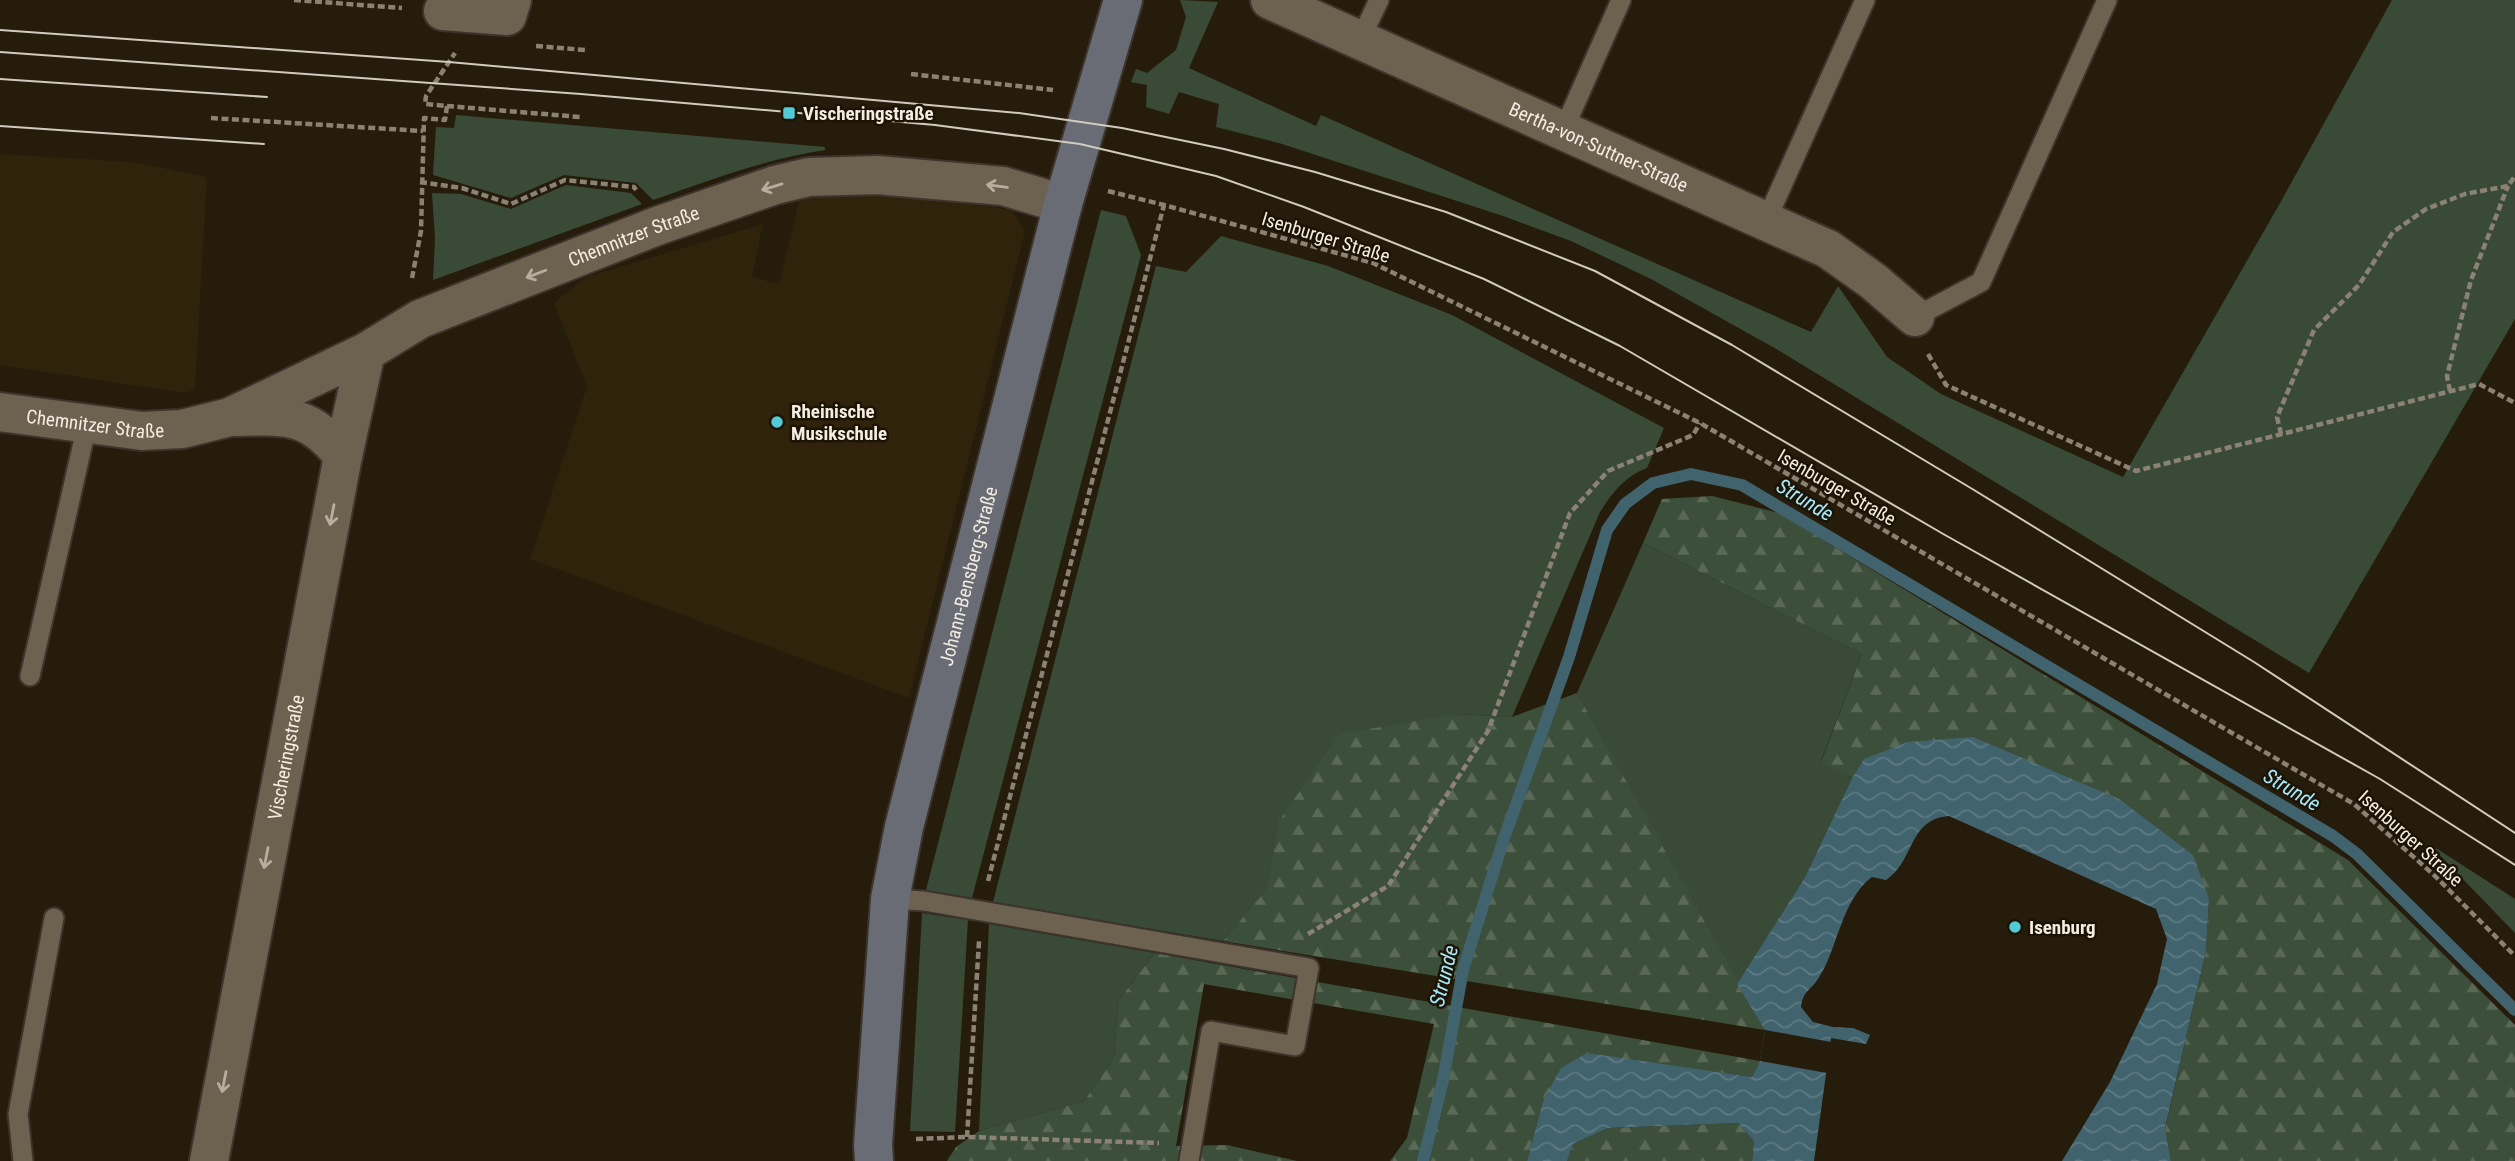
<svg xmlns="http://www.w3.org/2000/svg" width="2515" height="1161" viewBox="0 0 2515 1161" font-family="'Roboto Condensed',sans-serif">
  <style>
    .built { fill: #30230c }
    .green { fill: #394b37 }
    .forest { fill: url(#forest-firs) }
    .water { fill: url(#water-waves) }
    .pier { fill: #261c0c }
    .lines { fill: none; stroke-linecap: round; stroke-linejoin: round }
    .stream { stroke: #41636e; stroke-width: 12 }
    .lane-casing { stroke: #3d352d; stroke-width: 23 }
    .street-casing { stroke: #3d352d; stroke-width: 42 }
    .secondary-casing { stroke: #3d352d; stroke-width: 42 }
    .path { stroke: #8b8275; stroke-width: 4.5; stroke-dasharray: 7 3.5; stroke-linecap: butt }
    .lane { stroke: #6d614f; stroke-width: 19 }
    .street { stroke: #6d614f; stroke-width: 38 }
    .secondary { stroke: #696c74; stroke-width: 38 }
    .tram { stroke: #d1cabf; stroke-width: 2 }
    .oneway { stroke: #b7aea0 }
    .poi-dot { fill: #52cbd8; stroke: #1d1304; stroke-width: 2.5 }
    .labels { text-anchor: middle; stroke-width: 5; stroke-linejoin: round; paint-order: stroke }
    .poi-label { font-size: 19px; font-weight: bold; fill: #f4ede3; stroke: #1d1304; text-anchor: start }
    .street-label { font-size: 19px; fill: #f4ede3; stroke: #1d1304 }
    .water-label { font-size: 21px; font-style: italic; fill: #a4e8fc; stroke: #1d1304 }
  </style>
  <defs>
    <pattern id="forest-firs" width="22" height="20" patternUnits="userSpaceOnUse" patternTransform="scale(1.75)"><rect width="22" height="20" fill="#3c4f3a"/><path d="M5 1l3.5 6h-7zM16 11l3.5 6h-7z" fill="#596956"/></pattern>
    <pattern id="water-waves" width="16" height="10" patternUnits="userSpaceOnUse" patternTransform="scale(1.75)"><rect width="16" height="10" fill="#41636e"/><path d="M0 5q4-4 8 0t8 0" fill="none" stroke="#5d7a83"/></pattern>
  </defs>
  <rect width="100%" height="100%" fill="#261c0c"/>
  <!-- built -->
  <g class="built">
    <path d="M0,154l133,8 74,15 -12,212 -10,4 -185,-28z"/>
    <path d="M872,193l121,14 19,4 13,20 -116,467 -379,-139 57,-172 -33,-84 32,-26 177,-53 -11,53 27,7 21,-87z"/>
  </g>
  <!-- green -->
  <g class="green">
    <path d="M1180,0l38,2 -29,66 127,58 5,-11 490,217 27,-46 49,71 54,37 182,83 156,-272 113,-205h123v319l-206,354 -531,-323 -127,-71 -80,-38 -68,-25 -224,-73 -63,-16 3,-23 -40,-12 -10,22 -23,-7 1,-22 -16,-3 5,-13 11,4 29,-23 10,-33z"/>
    <path d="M456,115l369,32v3c-60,9 -115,30 -172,50l-17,-17 -72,-8 -53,23 -78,-23 3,-48 18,1z"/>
    <path d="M566,185l65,8 11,11 -209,76 2,-41 -3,-46 29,1 50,15z"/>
    <path d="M1101,210l25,6 15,39 -169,643 -46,-8z"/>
    <path d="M1221,236l107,30 124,49 212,113 -17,40c-22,8 -35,25 -47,44l-88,205 -56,-3 -178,108 -9,66 -46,53 -230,-39 163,-636 30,6z"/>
    <path d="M1643,543l219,111 -41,107 31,17 -47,99 -68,107 -160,-291z"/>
    <path d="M2428,843l87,56v34z"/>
    <path d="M922,913l46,7 -13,212 -45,-1z"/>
    <path d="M989,924l166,29 -37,48 -4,57 -30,43 -105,30z"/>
  </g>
  <!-- forest -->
  <g class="forest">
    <path d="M1712,496l67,17 569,347 167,165v136h-344l-6,-32 41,-178 3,-52 -345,-140 -12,19 -31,-16 41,-108 -219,-111 19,-44z"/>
    <path d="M1577,693l188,337 -542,-89 45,-53 10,-66 62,-88 116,-20 56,3z"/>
    <path d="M1155,953l605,108 -8,16 -165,-23 -44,47 -16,60h-137l17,-23 27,-114 -230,-40 -28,162 51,-1 70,16h-350l9,-14 23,-16 105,-30 30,-43 4,-57z"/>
    <path d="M1738,1123l16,18 -2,20h-185l6,-17 35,-16z"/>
  </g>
  <!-- water -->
  <path class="water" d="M1973,737l146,62 74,56 16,44 -3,52 -41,177 6,33h-109l48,-79 47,-98 10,-45 -11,-30 -207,-93c-41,3 -34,45 -63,64l-14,-3c-31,23 -34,72 -54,102 -8,12 -15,12 -17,28l12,15 20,5 20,1 17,7 -4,9 -35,-6 -17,123h-62l2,-20 -16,-18 -130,5 -35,16 -6,17h-40l16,-60 18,-33 26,-15 165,24 8,-16 5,-31 -28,-46 68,-107 47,-99 12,-19 44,-17z"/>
  <!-- pier -->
  <path class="pier" d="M1765,1030l66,12 -4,31 -67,-12z"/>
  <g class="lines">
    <!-- stream -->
    <path class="stream" d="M1423,1161l20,-81 20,-110 40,-129 66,-184 38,-127 18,-26 28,-21 38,-9 51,11 591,351 24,18 158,156"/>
    <!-- lane casing -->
    <g class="lane-casing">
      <g id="lane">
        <path d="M1360,40l19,-40"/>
        <path d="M1563,131l58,-131"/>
        <path d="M1766,221l99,-221"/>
        <path d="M1915,317l66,-35 126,-282"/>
        <path d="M30,676l57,-251"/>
        <path d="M890,899l34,2 385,67 -14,78 -84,-15 -22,130"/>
        <path d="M23,1161l-5,-47 36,-196"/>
      </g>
    </g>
    <!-- street casing -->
    <g class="street-casing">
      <g id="street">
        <path id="s1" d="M1270,0l558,249 45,32 42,36"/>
        <path d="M443,11l64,5 5,-16"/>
        <path id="s2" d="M0,412l142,19 40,-2 48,-12 136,-65 54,-33 237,-93 118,-41 34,-8 68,-2 126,11 60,18"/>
        <path d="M236,417c51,-1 73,-4 107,39"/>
        <path id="s3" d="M209,1161l134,-705 23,-104"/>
      </g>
    </g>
    <!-- secondary casing -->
    <g class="secondary-casing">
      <g id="secondary">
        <path id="s4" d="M874,1161l-1,-16 17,-246 14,-72 159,-623 60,-204"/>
      </g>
    </g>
    <!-- path -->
    <g class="path">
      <path d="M294,0l108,8"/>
      <path d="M536,46l49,4"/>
      <path d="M911,74l142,16"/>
      <path d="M447,106l133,11"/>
      <path d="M211,118l212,13"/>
      <path d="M420,182l42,6 49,16 54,-24 69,7 2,3"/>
      <path d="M1108,191l56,14 209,58 327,160 654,381 81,72 80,80"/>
      <path d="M412,278l9,-47 3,-113 21,2 2,-14 -22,-2 1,-8 29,-43"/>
      <path d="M1928,354l18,31 190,86 343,-87 36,19"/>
      <path d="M2450,391l-3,-15 24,-96 37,-94"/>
      <path d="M2281,434l-4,-17 37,-87 45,-45 34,-53 33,-23 39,-15 43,-8 7,-10"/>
      <path d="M988,881l176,-676"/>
      <path d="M1308,934l80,-48 100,-155 82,-218 38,-42 85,-36 7,-12"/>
      <path d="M967,1137l12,-196"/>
      <path d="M916,1139l51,-2 192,6"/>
    </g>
    <!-- lane -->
    <use href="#lane" class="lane"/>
    <!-- street -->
    <use href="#street" class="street"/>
    <!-- secondary -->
    <use href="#secondary" class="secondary"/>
    <!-- tram -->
    <g class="tram">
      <path d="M0,30l449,32 570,51 103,15 102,21 91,23 131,40 149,59 137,74 242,145 280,172 261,171"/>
      <path d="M0,52l581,42 354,31 145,19 136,32 88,31 180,72 136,67 325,189 435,244 135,86"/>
      <path d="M0,79l267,18"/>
      <path d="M0,126l264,18"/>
    </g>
  </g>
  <!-- one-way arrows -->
  <defs><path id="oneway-shaft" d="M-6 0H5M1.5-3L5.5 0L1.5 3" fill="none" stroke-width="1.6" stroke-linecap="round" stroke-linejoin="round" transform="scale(1.75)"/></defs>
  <g class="oneway">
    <use href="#oneway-shaft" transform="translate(997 186) rotate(-172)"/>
    <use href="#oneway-shaft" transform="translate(772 187) rotate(163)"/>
    <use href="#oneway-shaft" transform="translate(536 274) rotate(159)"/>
    <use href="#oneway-shaft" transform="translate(332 515) rotate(101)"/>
    <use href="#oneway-shaft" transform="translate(266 858) rotate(101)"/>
    <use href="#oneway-shaft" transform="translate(224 1082) rotate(101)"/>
  </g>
  <!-- markers -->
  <g class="poi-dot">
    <rect x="782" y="106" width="14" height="14" rx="3.5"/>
    <circle cx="777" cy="422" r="7"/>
    <circle cx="2015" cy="927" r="7"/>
  </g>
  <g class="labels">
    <!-- poi labels -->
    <g class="poi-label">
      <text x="803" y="120">Vischeringstraße</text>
      <text x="791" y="418">Rheinische<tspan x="791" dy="22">Musikschule</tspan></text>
      <text x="2029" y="934">Isenburg</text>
    </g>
    <!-- street labels -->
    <g class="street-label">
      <text dy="7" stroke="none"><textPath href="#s1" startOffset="360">Bertha-von-Suttner-Straße</textPath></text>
      <text dy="7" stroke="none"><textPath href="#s2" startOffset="676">Chemnitzer Straße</textPath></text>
      <text transform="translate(1326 237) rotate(17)" y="7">Isenburger Straße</text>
      <text dy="7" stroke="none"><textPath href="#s2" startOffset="96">Chemnitzer Straße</textPath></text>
      <text transform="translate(1837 487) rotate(30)" y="7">Isenburger Straße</text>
      <text dy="7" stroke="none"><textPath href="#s4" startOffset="595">Johann-Bensberg-Straße</textPath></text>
      <text dy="7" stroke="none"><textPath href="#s3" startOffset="411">Vischeringstraße</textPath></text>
      <text transform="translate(2411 838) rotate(42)" y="7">Isenburger Straße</text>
    </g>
    <!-- water labels -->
    <g class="water-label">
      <text transform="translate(1805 500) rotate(31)" y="7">Strunde</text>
      <text transform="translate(2292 790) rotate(31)" y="7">Strunde</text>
      <text transform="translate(1444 976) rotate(-76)" y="7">Strunde</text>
    </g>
  </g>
</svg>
